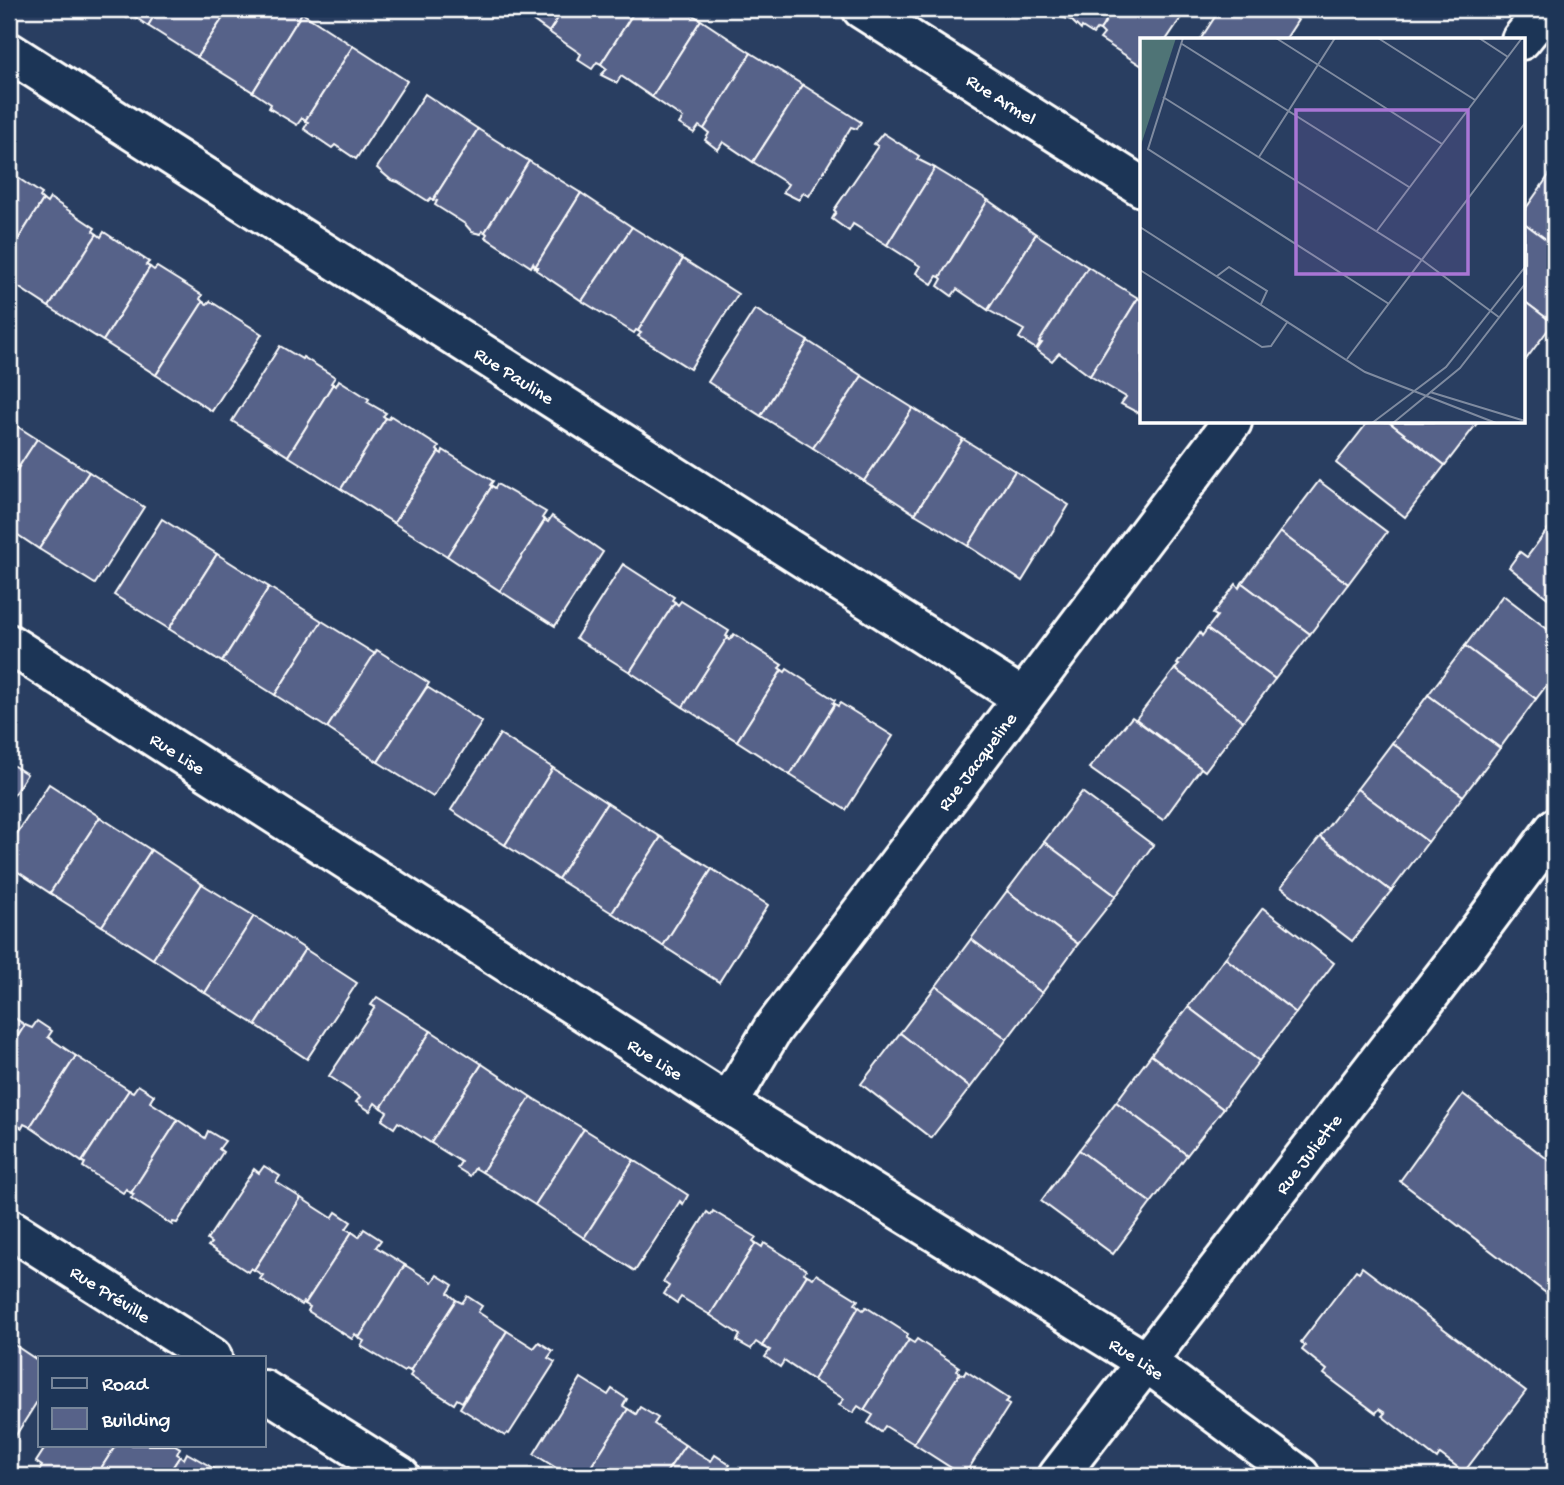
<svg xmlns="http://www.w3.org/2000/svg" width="1564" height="1485" viewBox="0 0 1564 1485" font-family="'Gochi Hand',sans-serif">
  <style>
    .building { fill: #576289; stroke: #fff; stroke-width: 2 }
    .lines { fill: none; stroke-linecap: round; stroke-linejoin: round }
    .street-casing { stroke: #fff; stroke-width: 44 }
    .street { stroke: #1d3557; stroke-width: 38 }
    .labels { text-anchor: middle; stroke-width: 7; stroke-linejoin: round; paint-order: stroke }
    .street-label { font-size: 19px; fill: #fff; stroke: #1d3557 }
    .inset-road { fill: none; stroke: #7f8ba0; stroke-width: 2 }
    .view { fill: #a976d5; fill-opacity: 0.15; stroke: #a976d5; stroke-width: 3.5 }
    .inset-edge { fill: none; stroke: #fff; stroke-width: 3.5 }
  </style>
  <rect width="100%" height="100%" fill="#293e61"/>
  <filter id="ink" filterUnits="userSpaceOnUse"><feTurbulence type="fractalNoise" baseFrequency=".0143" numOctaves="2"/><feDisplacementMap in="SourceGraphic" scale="14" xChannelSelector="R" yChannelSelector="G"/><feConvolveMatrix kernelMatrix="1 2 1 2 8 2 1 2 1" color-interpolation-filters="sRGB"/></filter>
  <g filter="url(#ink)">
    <!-- building -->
    <g class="building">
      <path d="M112,9h46l-10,17 -17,-12 -4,4z"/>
      <path d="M158,9h71l-32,48 -49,-31z"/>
      <path d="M229,9h65l8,4 -49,79 -56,-35z"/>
      <path d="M498,9h66l-15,23 -32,-23 -5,9z"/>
      <path d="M564,9h72l-35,55 -4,-2 -5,7 -14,-9 3,-6 -32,-22z"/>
      <path d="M636,9h47l18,11 -49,77 -31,-21 -4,7 -16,-8 6,-6 -6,-5z"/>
      <path d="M1055,9h59l-14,21 -3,-1 -4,5 -11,-7 -1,3 -10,-10 -13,-4 3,-3z"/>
      <path d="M1114,9h73l-21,31h-24v26l-42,-27 4,-5 -4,-4z"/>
      <path d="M1220,9h61l17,11 -13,20h-85z"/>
      <path d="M302,13l51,33 -48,75 -3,-3 -5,7 -28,-17 2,-4 -18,-12z"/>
      <path d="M701,20l50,33 -47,76 -5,-3 -5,7 -15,-9 4,-6 -31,-21z"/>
      <path d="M353,46l54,35 -51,78 -21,-14 -3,3 -28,-19 4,-7 -3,-1z"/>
      <path d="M751,53l52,32 -50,77 -30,-20 -5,8 -13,-10 4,-7 -5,-4z"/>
      <path d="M803,85l58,37 -4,7 -6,-2 -42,69 -6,-3 -4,7 -16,-8 5,-8 -35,-22z"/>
      <path d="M425,94l53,35 -45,71 -2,-2 -3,3 -30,-19 -7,-2 -14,-12z"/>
      <path d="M478,129l51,32 -44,71 -3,-1 -1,3 -9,-2 -7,-8 -30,-19 2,-4 -4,-1z"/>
      <path d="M883,133l36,23 -2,3 18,9 -48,77 -34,-21 -4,7 -17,-12 4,-7 -2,-2 44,-64 -4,-2z"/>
      <path d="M529,161l52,32 -46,74 -2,-4 -2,4 -46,-30 2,-3 -2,-2z"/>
      <path d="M935,168l53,32 -48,77 -3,-1 -5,8 -16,-11 4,-7 -33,-21z"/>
      <path d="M1554,168l1,1v77l-31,-23v-12z"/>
      <path d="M9,172l33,22 -2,3 3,3 -34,54z"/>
      <path d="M581,193l51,34 -50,74 -46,-31 2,-3h-3z"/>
      <path d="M50,198l45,30 -2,3 4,3 -48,73 -40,-26v-27l34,-54 4,3z"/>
      <path d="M988,200l48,34 -48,76 -31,-21 -5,7 -14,-10 4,-7 -2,-2z"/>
      <path d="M1524,223l31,23v74l-2,3 -29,-22z"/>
      <path d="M632,227l51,32 -45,72 -2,-1 -2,3 -52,-32z"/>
      <path d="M104,232l45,30 -3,3 4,2 -47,74 -54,-34 48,-73 4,3z"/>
      <path d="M1036,234l52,33 -52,82 -17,-11 5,-8 -36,-20z"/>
      <path d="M683,259l55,35 -48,75 -52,-33 3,-3 -3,-2z"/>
      <path d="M150,267l4,3 3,-3 45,28 -2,4 3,3 -47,73 -53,-34z"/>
      <path d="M1088,267l50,31 -48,78 -31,-23 -7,8 -15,-11 5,-7 -3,-1z"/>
      <path d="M1138,298l4,3v105l-4,7 -17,-9 5,-7 -36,-21z"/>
      <path d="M210,301l52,33 -50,77 -56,-36 47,-73 4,2z"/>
      <path d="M1524,301l29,22 -29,39z"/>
      <path d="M755,309l53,32 -47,75 -53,-34z"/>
      <path d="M808,341l54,35 -49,72 -52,-32z"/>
      <path d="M280,346l22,13 1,-2 32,20 -4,6 2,1 -45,72 -56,-35z"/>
      <path d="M862,376l51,32 -49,73 -51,-33z"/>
      <path d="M339,380l30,19 -2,3 19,11 -3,3 3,2 -45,71 -53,-33 45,-72 3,2z"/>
      <path d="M913,408l50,31 -48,75 -51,-33z"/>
      <path d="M391,416l48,31 -2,3 2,2 -45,71 -53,-34 45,-71 2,1z"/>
      <path d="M9,421l28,18 -28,43z"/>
      <path d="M1368,422h21l56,43 -40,52 -69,-54z"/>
      <path d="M1389,422h89l-33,43z"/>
      <path d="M37,439l52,33 -50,77 -30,-20v-47z"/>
      <path d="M963,439l52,32 -47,75 -53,-32z"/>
      <path d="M443,450l50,31 -3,4 2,1 -45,70 -53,-33 45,-71 3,2z"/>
      <path d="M1015,471l54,34 -47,76 -54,-35z"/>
      <path d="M89,472l55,35 -49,77 -56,-35z"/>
      <path d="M1319,481l68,51 -39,52 -68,-52z"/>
      <path d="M497,484l49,28 -4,6 3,2 -45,71 -53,-35 45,-70 3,2z"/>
      <path d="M552,516l51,36 -48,74 -55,-35 45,-71 3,2z"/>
      <path d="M162,519l55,35 -48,75 -55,-34z"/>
      <path d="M1551,525l4,3v76l-46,-37 11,-15 7,5z"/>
      <path d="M1280,532l68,52 -38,50 -68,-51z"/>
      <path d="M217,554l52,33 -47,75 -53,-33z"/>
      <path d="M623,564l51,33 -2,3 3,2 -45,70 -54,-34z"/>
      <path d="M1242,583l68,51 -35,45 -68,-50 10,-13 -4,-2 23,-30 3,4z"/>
      <path d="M269,587l53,34 -47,74 -53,-33z"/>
      <path d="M1503,595l52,40v39l-19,25 -71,-53z"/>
      <path d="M681,601l48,30 -3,5 2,1 -45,70 -53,-35 45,-70 3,3z"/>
      <path d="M322,621l53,33 -48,74 -52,-33z"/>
      <path d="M1207,629l68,50 -32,42 -68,-52 4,-4 -2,-1 23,-31 2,3z"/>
      <path d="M734,634l48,31 -3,3 3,2 -45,71 -54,-34 44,-69 3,2z"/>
      <path d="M1465,646l71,53 -36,49 -72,-53z"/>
      <path d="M377,650l52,33 -51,79 -51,-34z"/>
      <path d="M787,669l48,31 -2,3 2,1 -45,71 -53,-34 45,-71 3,2z"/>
      <path d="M1175,669l68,52 -38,50 -69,-52z"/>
      <path d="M427,687l55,35 -49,75 -55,-35z"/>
      <path d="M1428,695l72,53 -37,48 -71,-53z"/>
      <path d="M840,703l53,33 -47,74 -56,-35 45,-71 3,2z"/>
      <path d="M1132,717l69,51 -38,52 -74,-52z"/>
      <path d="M500,734l53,34 -48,77 -54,-35z"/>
      <path d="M1392,743l71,53 -35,46 -71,-53z"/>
      <path d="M9,763l18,11 -18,28z"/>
      <path d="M553,768l54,35 -49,76 -53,-34z"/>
      <path d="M49,784l51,33 -50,76 -41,-27v-20z"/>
      <path d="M1357,789l71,53 -37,49 -71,-54z"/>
      <path d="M1082,792l71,53 -37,51 -72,-54z"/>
      <path d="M607,803l54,34 -49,76 -54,-34z"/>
      <path d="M100,817l51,33 -49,76 -52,-33z"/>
      <path d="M661,837l51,32 -49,77 -51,-33z"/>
      <path d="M1320,837l71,54 -39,50 -71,-54z"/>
      <path d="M1044,842l72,54 -38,48 -71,-53z"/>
      <path d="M151,850l51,34 -49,75 -51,-33z"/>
      <path d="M712,869l56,36 -49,77 -56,-36z"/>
      <path d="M202,884l52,32 -49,77 -52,-34z"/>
      <path d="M1007,891l71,53 -36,49 -71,-54z"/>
      <path d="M1263,908l71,55 -38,50 -71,-55z"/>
      <path d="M254,916l51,33 -49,76 -51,-32z"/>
      <path d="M971,939l71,54 -35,46 -71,-53z"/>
      <path d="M305,949l52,34 -50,76 -51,-34z"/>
      <path d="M1225,958l71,55 -37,48 -71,-54z"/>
      <path d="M936,986l71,53 -37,49 -70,-55z"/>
      <path d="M377,997l54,34 -50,77 -6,-5 -5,8 -14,-9 4,-5 -31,-21 46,-69 -4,-2z"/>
      <path d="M1188,1007l71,54 -36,48 -72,-54z"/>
      <path d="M9,1014l16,11 -16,25z"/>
      <path d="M37,1021l15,10 -4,6 28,19 -46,71 -6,-3 -2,4 -13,-8v-70l16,-25 7,3z"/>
      <path d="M431,1031l51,33 -51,79 -33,-21 -4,6 -12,-8 5,-8 -6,-4z"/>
      <path d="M900,1033l70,55 -39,50 -70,-54z"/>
      <path d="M1151,1055l72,54 -36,46 -71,-53z"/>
      <path d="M76,1056l53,34 -47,72 -52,-35z"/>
      <path d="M482,1064l49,33 -49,75 -7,-4 -5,8 -13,-8 4,-6 -30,-19z"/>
      <path d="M138,1085l16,10 -4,7 28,18 -47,73 -5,-4 -3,4 -40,-26 2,-4 -3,-1 47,-72 4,2z"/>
      <path d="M1463,1094l92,71v135l-155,-119z"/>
      <path d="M531,1097l53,32 -49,76 -53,-33z"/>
      <path d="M1116,1102l71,53 -36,48 -72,-53z"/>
      <path d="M178,1120l27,18 3,-7 17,10 -6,8 4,3 -46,71 -4,-1 -1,3 -41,-27 3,-4 -3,-1z"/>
      <path d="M584,1129l50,31 -50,78 -49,-33z"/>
      <path d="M1079,1150l72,53 -38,51 -72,-53z"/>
      <path d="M634,1160l54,35 -5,9 -3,-3 -45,70 -51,-33z"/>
      <path d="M264,1166l16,10 -4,6 25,16 -47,72 -3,-2 -3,4 -40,-26 3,-3 -4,-3 47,-71 5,4z"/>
      <path d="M301,1198l31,20 4,-6 15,10 -5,7 6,3 -47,72 -2,-2 -2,3 -41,-26 3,-4 -9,-5z"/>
      <path d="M713,1211l43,26 -3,4 3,2 -46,72 -29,-18 -4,6 -13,-9 5,-8 -6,-4 44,-70 4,3z"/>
      <path d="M364,1229l17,11 -5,7 29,18 -46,73 -4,-4 -3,5 -44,-28 2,-4 -5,-3 47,-72 7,5z"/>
      <path d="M756,1243l6,4 2,-4 42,26 -2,4 3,2 -45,71 -6,-4 -5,7 -14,-8 3,-6 -30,-20z"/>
      <path d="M405,1265l27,17 5,-7 16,10 -5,8 8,7 -46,71 -4,-2 -2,3 -43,-26 3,-5 -5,-3z"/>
      <path d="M1362,1267l164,124 -62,81 -24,-18 -3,5 -55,-43 3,-3 -6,-4 -3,4 -52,-39 3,-4 -25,-20 3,-4 -4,-4 55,-72 3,2z"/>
      <path d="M816,1274l42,26 -3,4 4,3 -46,73 -29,-19 -4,6 -15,-10 5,-7 -8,-4 45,-71 6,3z"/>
      <path d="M467,1296l15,10 -4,6 29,19 -45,71 -5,-3 -3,5 -44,-28 2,-3 -2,-2 46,-71 6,3z"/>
      <path d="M859,1307l4,3 3,-3 42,27 -2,4 3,2 -45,70 -6,-4 -5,7 -14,-8 5,-6 -31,-19z"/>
      <path d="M507,1331l27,17 5,-6 14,9 -5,7 7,4 -46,72 -2,-1 -2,3 -45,-28z"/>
      <path d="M917,1339l42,28 -2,3 3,3 -46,71 -29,-18 -4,6 -13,-9 5,-8 -9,-5 45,-70 5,3z"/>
      <path d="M10,1342l30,20v35l-31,49z"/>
      <path d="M966,1371l43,28 -3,3 4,2 -46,72 -50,-32 46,-71 4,2z"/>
      <path d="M581,1378l27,17 4,-6 15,10 -4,7 5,3 -43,67h-16l-35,-22z"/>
      <path d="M640,1407l18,11 -4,6 31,21 -21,31h-79l43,-67 8,5z"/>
      <path d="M47,1445h69l-20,31h-57l-2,-1 5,-9 -6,-4z"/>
      <path d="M116,1445h59l5,3 -3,6 3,2 -13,20h-71z"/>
      <path d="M685,1445l26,16 4,-6 15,10 -5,7 6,4h-67z"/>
      <path d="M187,1453l21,12 16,11h-57l13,-20 4,3z"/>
    </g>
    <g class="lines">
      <!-- street casing -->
      <g class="street-casing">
        <g id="street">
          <path id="s1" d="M862,9l280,178"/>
          <path d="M1521,40l25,-31"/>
          <path id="s2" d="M9,52l1014,646"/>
          <path id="s3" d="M9,644l719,460 418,258 154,114"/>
          <path id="s4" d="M728,1104l44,-74 460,-608"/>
          <path id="s5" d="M9,1228l203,129"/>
          <path d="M264,1390l136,86"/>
          <path id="s6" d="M1058,1476l404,-523 93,-125"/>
        </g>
      </g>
      <!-- street -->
      <use href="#street" class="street"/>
    </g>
  </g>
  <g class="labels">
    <!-- street labels -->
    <g class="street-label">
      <text dy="7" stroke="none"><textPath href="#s1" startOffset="166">Rue Armel</textPath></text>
      <text dy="7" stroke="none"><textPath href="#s2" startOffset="600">Rue Pauline</textPath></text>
      <text dy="7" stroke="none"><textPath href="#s3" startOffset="201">Rue Lise</textPath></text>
      <text dy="7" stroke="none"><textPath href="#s4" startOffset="424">Rue Jacqueline</textPath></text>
      <text dy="7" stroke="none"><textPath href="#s3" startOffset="768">Rue Lise</textPath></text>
      <text dy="7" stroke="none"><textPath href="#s6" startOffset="408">Rue Juliette</textPath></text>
      <text dy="7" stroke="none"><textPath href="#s5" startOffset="121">Rue Préville</textPath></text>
      <text dy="7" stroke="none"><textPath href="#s3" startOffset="1335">Rue Lise</textPath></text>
    </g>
  </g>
  <!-- overview -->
  <g transform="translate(1140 38)">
    <rect width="385" height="385" fill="#293e61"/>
    <path d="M0,0h36l-36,110z" fill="#4f7476"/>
    <path class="inset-road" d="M43,0l-35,111 241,155M136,0l166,106M238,0l97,62M339,0l29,19M42,6l227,143M23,59l259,163 78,58M119,119l76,-119M0,189l225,145 131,51M236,194l146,-194M0,232l122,77 9,-1 17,-25M77,238l12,-9 38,24 -6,13M207,321l178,-236M290,354l95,29M232,385l74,-56 79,-100M253,385l67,-55 65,-84"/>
    <path class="view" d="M156,72h172v164h-172z"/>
    <rect width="385" height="385" class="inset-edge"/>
  </g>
  <!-- margin -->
  <rect width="1564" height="1485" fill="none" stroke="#1d3557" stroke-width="35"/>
  <rect x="18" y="18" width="1529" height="1450" fill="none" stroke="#fff" stroke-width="2.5" filter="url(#ink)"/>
  <!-- legend -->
  <rect x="38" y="1356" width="228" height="91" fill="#1d3557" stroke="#77869a" stroke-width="2"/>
  <rect x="52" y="1378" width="35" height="10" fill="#1d3557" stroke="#77869a" stroke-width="2"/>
  <text x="102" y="1390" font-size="21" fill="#ffffff">Road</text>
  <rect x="52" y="1408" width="35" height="21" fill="#576289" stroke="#77869a" stroke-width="2"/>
  <text x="102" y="1426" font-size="21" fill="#ffffff">Building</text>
</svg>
